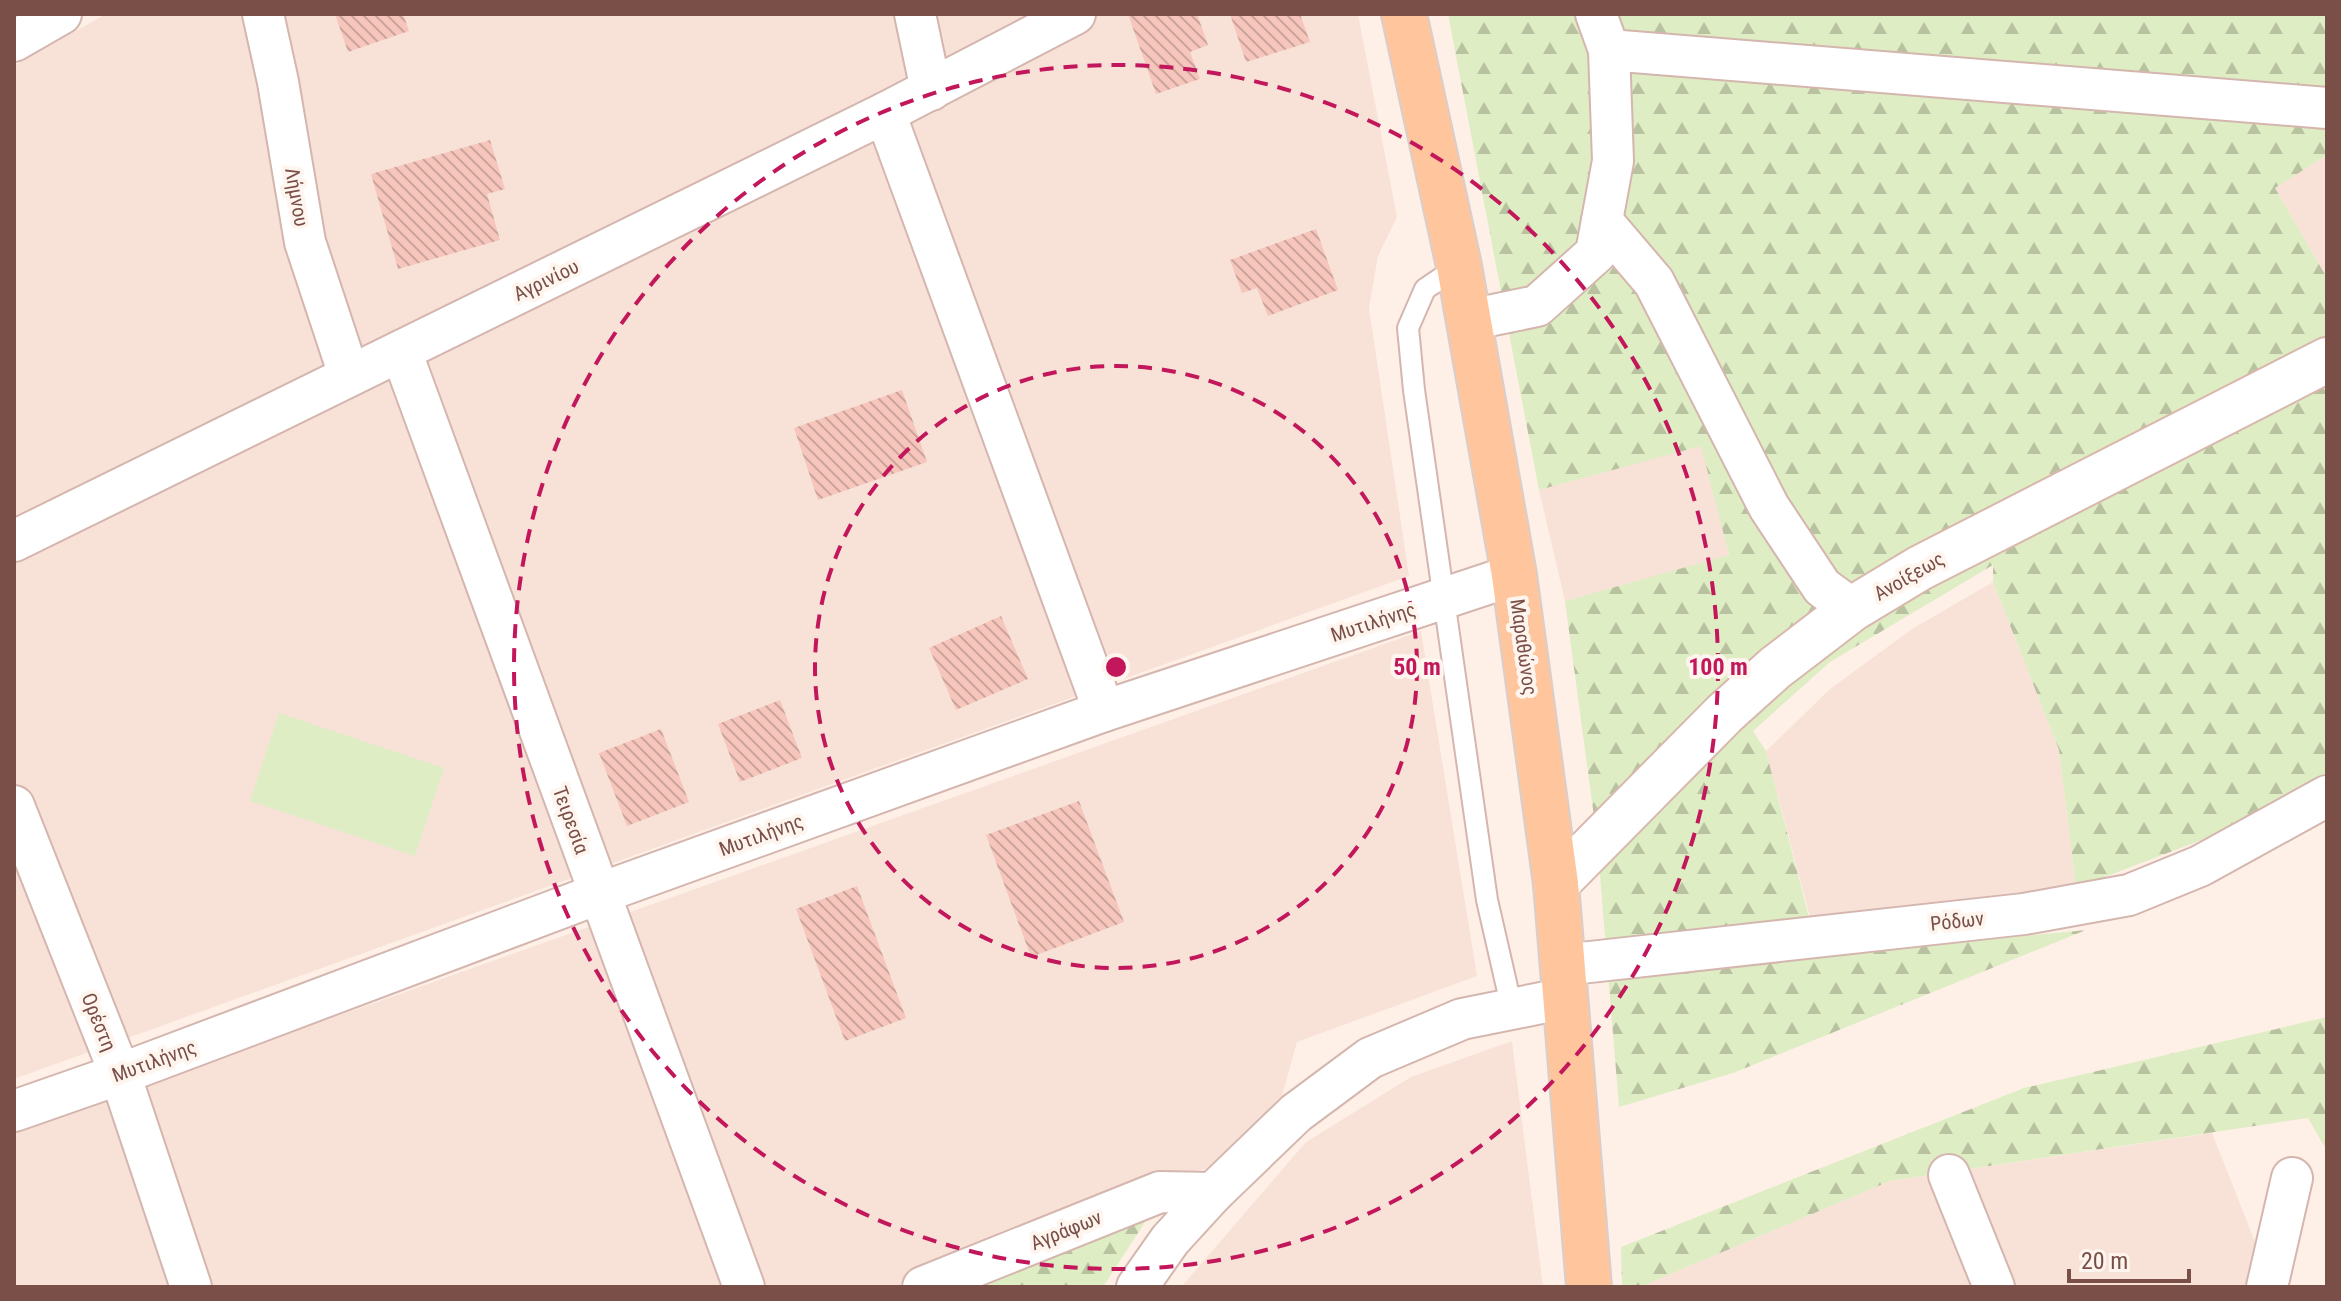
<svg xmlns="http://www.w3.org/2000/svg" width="2341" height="1301" viewBox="0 0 2341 1301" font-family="'Roboto Condensed',sans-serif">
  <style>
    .residential { fill: #f8e2d7 }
    .grass { fill: #deedc3 }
    .forest { fill: url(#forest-firs) }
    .building { fill: url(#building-back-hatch) }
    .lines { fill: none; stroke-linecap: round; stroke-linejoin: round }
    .lane-casing { stroke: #d4b6ae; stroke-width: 24 }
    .street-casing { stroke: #d4b6ae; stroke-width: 44 }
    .secondary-casing { stroke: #d9b7ad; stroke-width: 48 }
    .primary-casing { stroke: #dacecc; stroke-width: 48 }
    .lane { stroke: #fff; stroke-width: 20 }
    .street { stroke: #fff; stroke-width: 40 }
    .secondary { stroke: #fff; stroke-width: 44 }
    .primary { stroke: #ffc59d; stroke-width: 44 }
    .ring { fill: none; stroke: #c2185b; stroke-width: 4; stroke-dasharray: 14 10 }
    .labels { text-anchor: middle; stroke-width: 8; stroke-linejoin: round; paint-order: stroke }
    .street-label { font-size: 20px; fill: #7a4f48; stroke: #fff5ef }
    .centre { fill: #c2185b; stroke: #fff5ef; stroke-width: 4 }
    .ring-label { font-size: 24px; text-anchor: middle; font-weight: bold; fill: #c2185b; stroke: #fff5ef; stroke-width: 8; stroke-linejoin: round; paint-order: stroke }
  </style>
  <defs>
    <pattern id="forest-firs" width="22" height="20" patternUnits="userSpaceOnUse" patternTransform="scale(2)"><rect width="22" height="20" fill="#deedc3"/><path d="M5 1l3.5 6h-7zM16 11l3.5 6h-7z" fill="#b9c2a0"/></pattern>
    <pattern id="building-back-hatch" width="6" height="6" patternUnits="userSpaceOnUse" patternTransform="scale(2)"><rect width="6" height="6" fill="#f6c6bc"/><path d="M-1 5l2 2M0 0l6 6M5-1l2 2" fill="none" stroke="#cca39b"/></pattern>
  </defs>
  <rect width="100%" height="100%" fill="#fef0e7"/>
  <!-- residential -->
  <g class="residential">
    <path d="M106,14h1252l39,203 -19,39 -9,52 40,268 -1395,503v-1013z"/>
    <path d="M2327,155v123l-52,-90z"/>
    <path d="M1702,445l27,111 -164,45 -26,-111z"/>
    <path d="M1993,582l66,168 17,138 -265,33 -45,-170 64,-62 82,-60z"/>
    <path d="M1421,631l56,345 -180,66 -17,61 -74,66 -57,8 -227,89 11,21h-917l-2,-7v-149z"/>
    <path d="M1512,1041l31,246h-362l125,-145 105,-65z"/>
    <path d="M2212,1133l61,154h-633l250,-106z"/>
  </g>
  <!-- grass -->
  <path class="grass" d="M279,713l165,55 -29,88 -165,-55z"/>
  <!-- forest -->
  <g class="forest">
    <path d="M1448,14h879v141l-52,33 52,90v503l-128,60 -123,47 -17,-138 -66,-168v-17l-163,97 -77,69 13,20 53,205 267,-26 -353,143 -114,34 -22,-268 -32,-238 164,-46 -28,-109 -162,44z"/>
    <path d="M2327,1017v134l-19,-33 -418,63 -250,106h-18l-1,-40 403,-159z"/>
    <path d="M1149,1216l-46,71h-128z"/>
  </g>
  <!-- building -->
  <g class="building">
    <path d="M335,14h68l6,17 -61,21z"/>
    <path d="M1128,14h69l11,31 -18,7 10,27 -44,15z"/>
    <path d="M1230,14h70l10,28 -64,20z"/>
    <path d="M490,140l15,49 -18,5 13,46 -102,29 -27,-95z"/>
    <path d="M1316,229l22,61 -70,26 -11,-28 -15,5 -12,-33z"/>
    <path d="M902,390l25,72 -109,38 -24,-72z"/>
    <path d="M1001,616l27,63 -72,31 -27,-62z"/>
    <path d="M780,700l22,58 -62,24 -22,-58z"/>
    <path d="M661,729l28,73 -62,24 -28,-73z"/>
    <path d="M1079,801l45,121 -93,35 -45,-122z"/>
    <path d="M857,886l49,132 -61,23 -49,-132z"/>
  </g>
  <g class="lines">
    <!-- lane casing -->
    <g class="lane-casing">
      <path id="lane" d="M1459,266l-34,23 -17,39 6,62 73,510 25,109"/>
    </g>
    <!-- street casing -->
    <g class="street-casing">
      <g id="street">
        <path d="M263,14l15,68 27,160 44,133"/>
        <path d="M915,14l16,76"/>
        <path d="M14,41l47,-27"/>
        <path d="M1609,50l718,58"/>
        <path d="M885,113l219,598"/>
        <path d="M1602,221l52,61 115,225 53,80 30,22"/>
        <path d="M1469,320l68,-14 59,-53 17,-92 -4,-111 -13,-36"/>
        <path d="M401,351l343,936"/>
        <path d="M14,541l871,-428 190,-99"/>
        <path d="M14,806l106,268 71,213"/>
        <path d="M1563,965l461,-51 105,-19 71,-29 127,-70"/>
        <path d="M14,1111l106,-37 478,-180 506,-183 410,-136"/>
        <path d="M1949,1175l45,112"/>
        <path d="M923,1287l237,-95 53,1"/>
        <path d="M1137,1287l33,-47 43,-47 83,-80 74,-55 92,-39 104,-21"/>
        <path d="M2267,1287l25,-109"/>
      </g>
    </g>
    <!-- secondary casing -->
    <g class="secondary-casing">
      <path id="secondary" d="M1556,884l169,-171 50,-45 77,-59 68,-41 407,-208"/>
    </g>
    <!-- primary casing -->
    <g class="primary-casing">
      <path id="primary" d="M1404,14l55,252 55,309 42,309 33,403"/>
    </g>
    <!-- lane -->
    <use href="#lane" class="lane"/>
    <!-- street -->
    <use href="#street" class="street"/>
    <!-- secondary -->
    <use href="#secondary" class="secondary"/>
    <!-- primary -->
    <use href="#primary" class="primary"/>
  </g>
  <!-- distance rings -->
  <g class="ring">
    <circle cx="1116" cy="667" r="301"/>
    <circle cx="1116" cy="667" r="602"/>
  </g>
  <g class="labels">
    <!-- street labels -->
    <g class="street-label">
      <text transform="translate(297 197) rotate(80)" y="7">Λήμνου</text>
      <text transform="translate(546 280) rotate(-26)" y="7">Αγρινίου</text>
      <text transform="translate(1909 576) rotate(-30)" y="7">Ανοίξεως</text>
      <text transform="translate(1373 622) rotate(-18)" y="7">Μυτιλήνης</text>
      <text transform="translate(1524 647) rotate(82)" y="7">Μαραθώνος</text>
      <text transform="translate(571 820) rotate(70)" y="7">Τειρεσία</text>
      <text transform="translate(761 835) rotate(-20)" y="7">Μυτιλήνης</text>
      <text transform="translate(1957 921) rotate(-6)" y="7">Ρόδων</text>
      <text transform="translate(99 1022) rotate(68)" y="7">Ορέστη</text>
      <text transform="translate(154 1061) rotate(-20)" y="7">Μυτιλήνης</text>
      <text transform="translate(1066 1230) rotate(-22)" y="7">Αγράφων</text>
    </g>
  </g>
  <circle cx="1116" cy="667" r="12" class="centre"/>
  <g class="ring-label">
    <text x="1417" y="675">50 m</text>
    <text x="1718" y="675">100 m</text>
  </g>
  <!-- border -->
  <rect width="2341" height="1301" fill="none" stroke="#7a4f48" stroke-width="32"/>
  <!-- scale -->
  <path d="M2069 1269v12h120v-12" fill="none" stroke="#7a4f48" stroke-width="4"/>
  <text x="2081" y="1269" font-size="24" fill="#7a4f48" stroke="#fff5ef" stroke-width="6" paint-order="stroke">20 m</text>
</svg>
